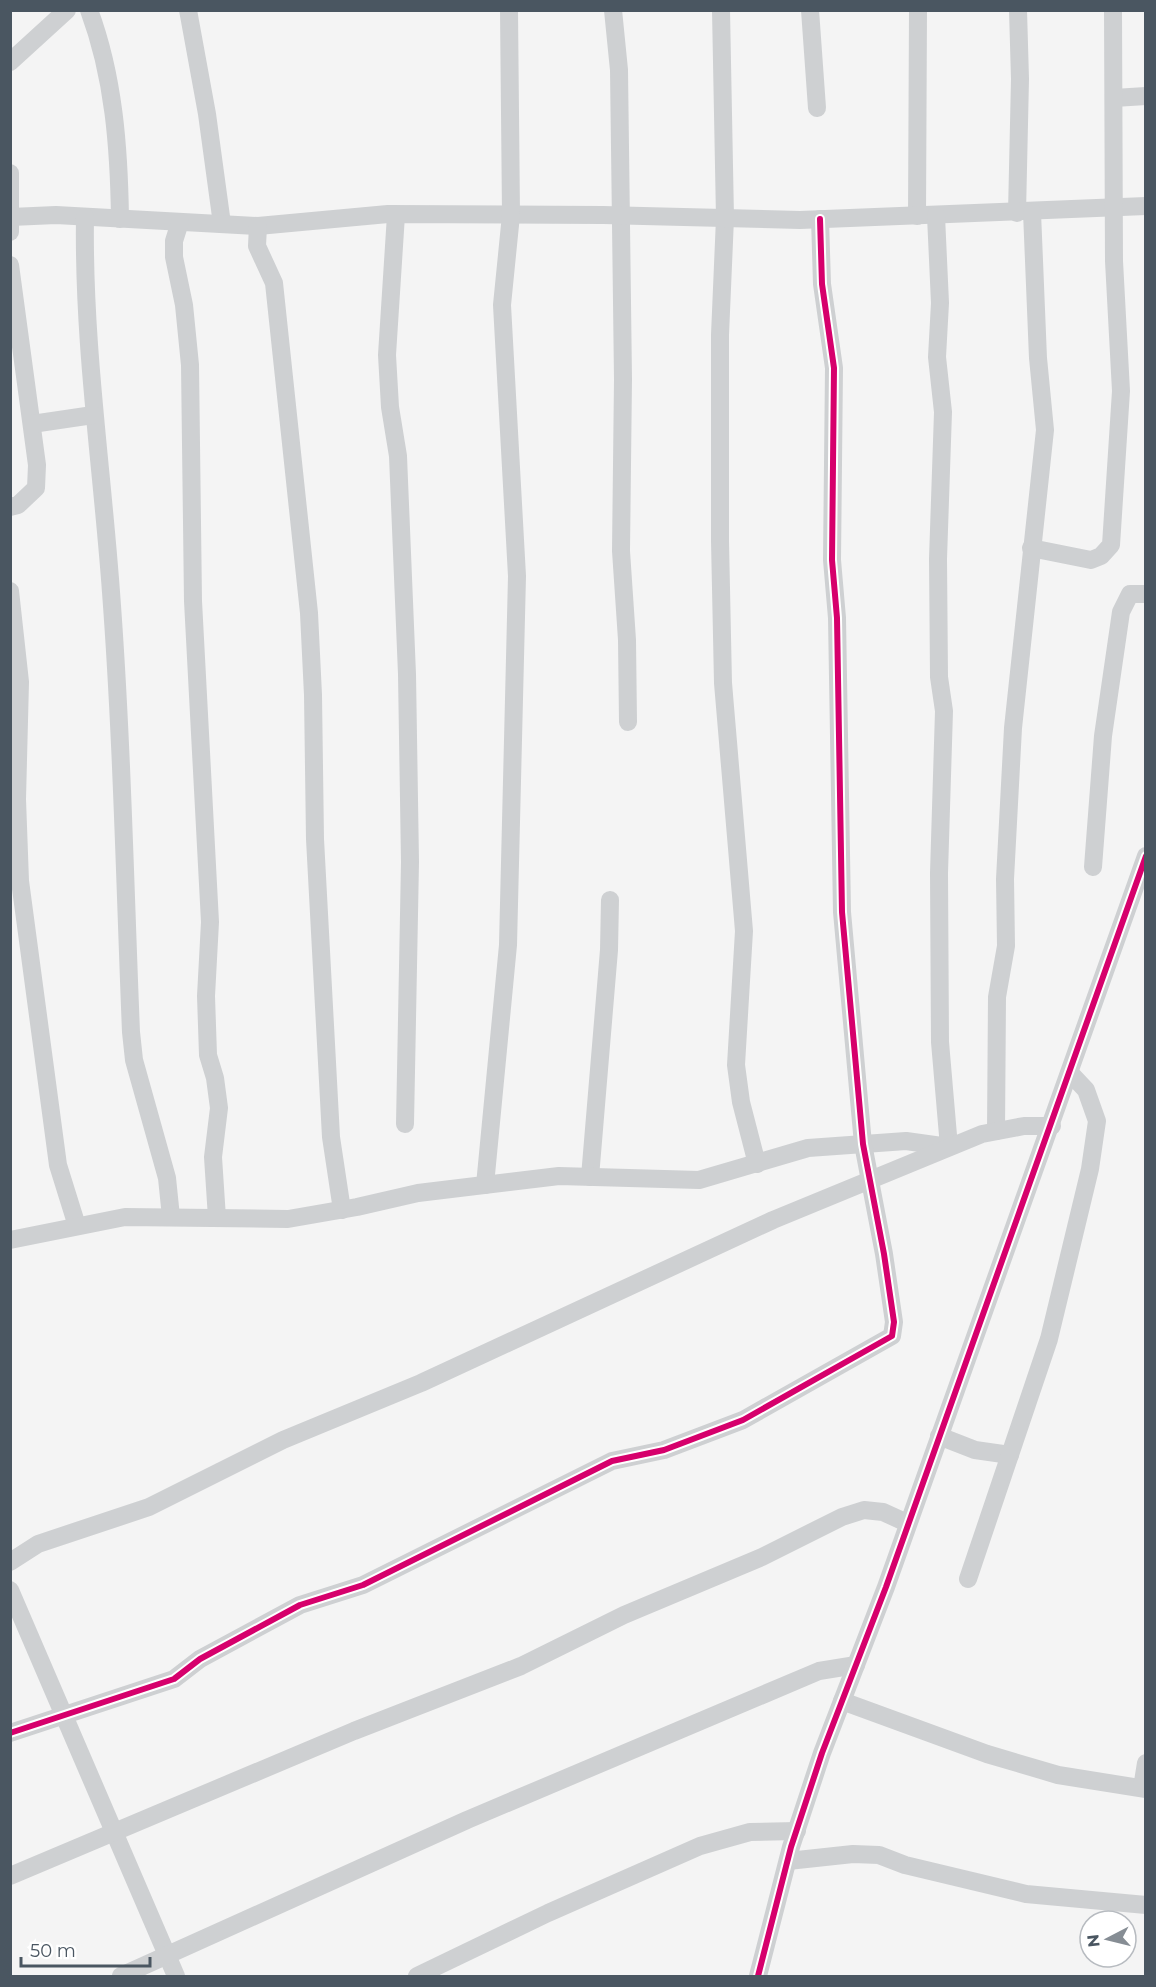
<svg xmlns="http://www.w3.org/2000/svg" width="1156" height="1987" viewBox="0 0 1156 1987" font-family="Montserrat,sans-serif">
  <style>
    .lines { fill: none; stroke-linecap: round; stroke-linejoin: round }
    .street { stroke: #ced0d2; stroke-width: 18 }
    .cycleway-casing { stroke: #fff; stroke-width: 10 }
    .cycleway { stroke: #d6006c; stroke-width: 6 }
  </style>
  <rect width="100%" height="100%" fill="#f4f4f4"/>
  <g class="lines">
    <!-- street -->
    <g class="street">
      <path d="M89,10c25,67 30,138 31,209"/>
      <path d="M188,10l19,104 15,110"/>
      <path d="M613,10l6,60 4,309 -2,172 6,89 1,82"/>
      <path d="M721,10l4,208 -5,117v206l3,142 21,248 -8,134 5,37 16,62"/>
      <path d="M810,10l7,98"/>
      <path d="M10,62l57,-52"/>
      <path d="M1114,98l32,-2"/>
      <path d="M10,173v59"/>
      <path d="M1017,213l3,-134 -2,-69"/>
      <path d="M396,215l-9,140 3,52 8,49 9,218 3,188 -5,262"/>
      <path d="M917,216l1,-206"/>
      <path d="M11,217l45,-2 202,11 130,-12 215,1 197,5 346,-14"/>
      <path d="M85,217c-2,126 17,250 26,375 11,147 14,294 20,440l3,28 33,118 4,39"/>
      <path d="M180,222l-6,19v16l10,48 6,60 3,236 17,321 -4,74 2,59 7,23 4,30 -6,49 4,61"/>
      <path d="M258,226l-1,20 17,37 35,330 4,82 2,144 16,298 11,73"/>
      <path d="M10,265l27,200 -1,23 -18,17 -8,2"/>
      <path d="M32,424l61,-9"/>
      <path d="M1031,548l60,12 10,-4 10,-11 10,-154 -7,-130 -1,-251"/>
      <path d="M10,591l10,91 -3,117 3,82 38,284 19,61"/>
      <path d="M1093,867l10,-131 18,-124 9,-18h16"/>
      <path d="M996,1131l1,-134 9,-51 -1,-67 8,-151 32,-298 -7,-72 -6,-146"/>
      <path d="M590,1177l19,-227 1,-50"/>
      <path d="M485,1185l23,-240 9,-369 -15,-271 9,-90 -2,-205"/>
      <path d="M10,1240l115,-23 163,2 69,-12 61,-14 141,-17 140,4 109,-32 98,-7 43,6 -9,-105 -1,-169 5,-162 -5,-34 -1,-118 5,-147 -6,-55 3,-54 -4,-87"/>
      <path d="M939,1436l36,14 35,5"/>
      <path d="M10,1562l28,-18 111,-37 134,-67 138,-57 352,-163 209,-86 42,-8h28"/>
      <path d="M968,1579l81,-240 41,-170 7,-48 -11,-31 -16,-17"/>
      <path d="M10,1590l166,386"/>
      <path d="M842,1701l145,53 71,21 88,14"/>
      <path d="M10,1733l164,-54 26,-20 100,-54 63,-20 249,-124 52,-11 79,-30 149,-84 2,-14 -10,-68 -21,-110 -21,-232 -5,-294 -5,-58 2,-192 -12,-84 -2,-65"/>
      <path d="M1142,1788l4,-25"/>
      <path d="M788,1861l65,-7 26,1 26,10 121,29 120,11"/>
      <path d="M10,1876l344,-145 167,-65 103,-51 138,-58 80,-40 22,-7 19,2 24,11"/>
      <path d="M121,1976l346,-156 352,-149 37,-6"/>
      <path d="M417,1976l131,-63 152,-67 50,-14 47,-1"/>
      <path d="M758,1976l33,-129 31,-94 64,-166 260,-731"/>
    </g>
    <!-- cycleway casing -->
    <g class="cycleway-casing">
      <g id="cycleway">
        <path d="M10,1733l164,-54 26,-20 100,-54 63,-20 249,-124 52,-11 79,-30 149,-84 2,-14 -10,-68 -21,-110 -21,-232 -5,-294 -5,-58 2,-192 -12,-84 -2,-65"/>
        <path d="M758,1976l33,-129 31,-94 64,-166 260,-731"/>
      </g>
    </g>
    <!-- cycleway -->
    <use href="#cycleway" class="cycleway"/>
  </g>
  <!-- border -->
  <rect width="1156" height="1987" fill="none" stroke="#4a5661" stroke-width="24"/>
  <!-- north arrow -->
  <g transform="translate(1108 1939) rotate(263)"><circle r="28" fill="#ffffff" stroke="#b7bbc0" stroke-width="1.5"/>
  <path d="M0-4.5L10 22L0 15L-10 22Z" fill="#868d94"/>
  <text y="-9" font-size="16" font-weight="bold" text-anchor="middle" fill="#4a5661">N</text>
  </g>
  <!-- scale -->
  <path d="M21 1957v9h129v-9" fill="none" stroke="#4a5661" stroke-width="3"/>
  <text x="30" y="1957" font-size="18" fill="#4a5661" stroke="#ffffff" stroke-width="4.5" paint-order="stroke">50 m</text>
</svg>
